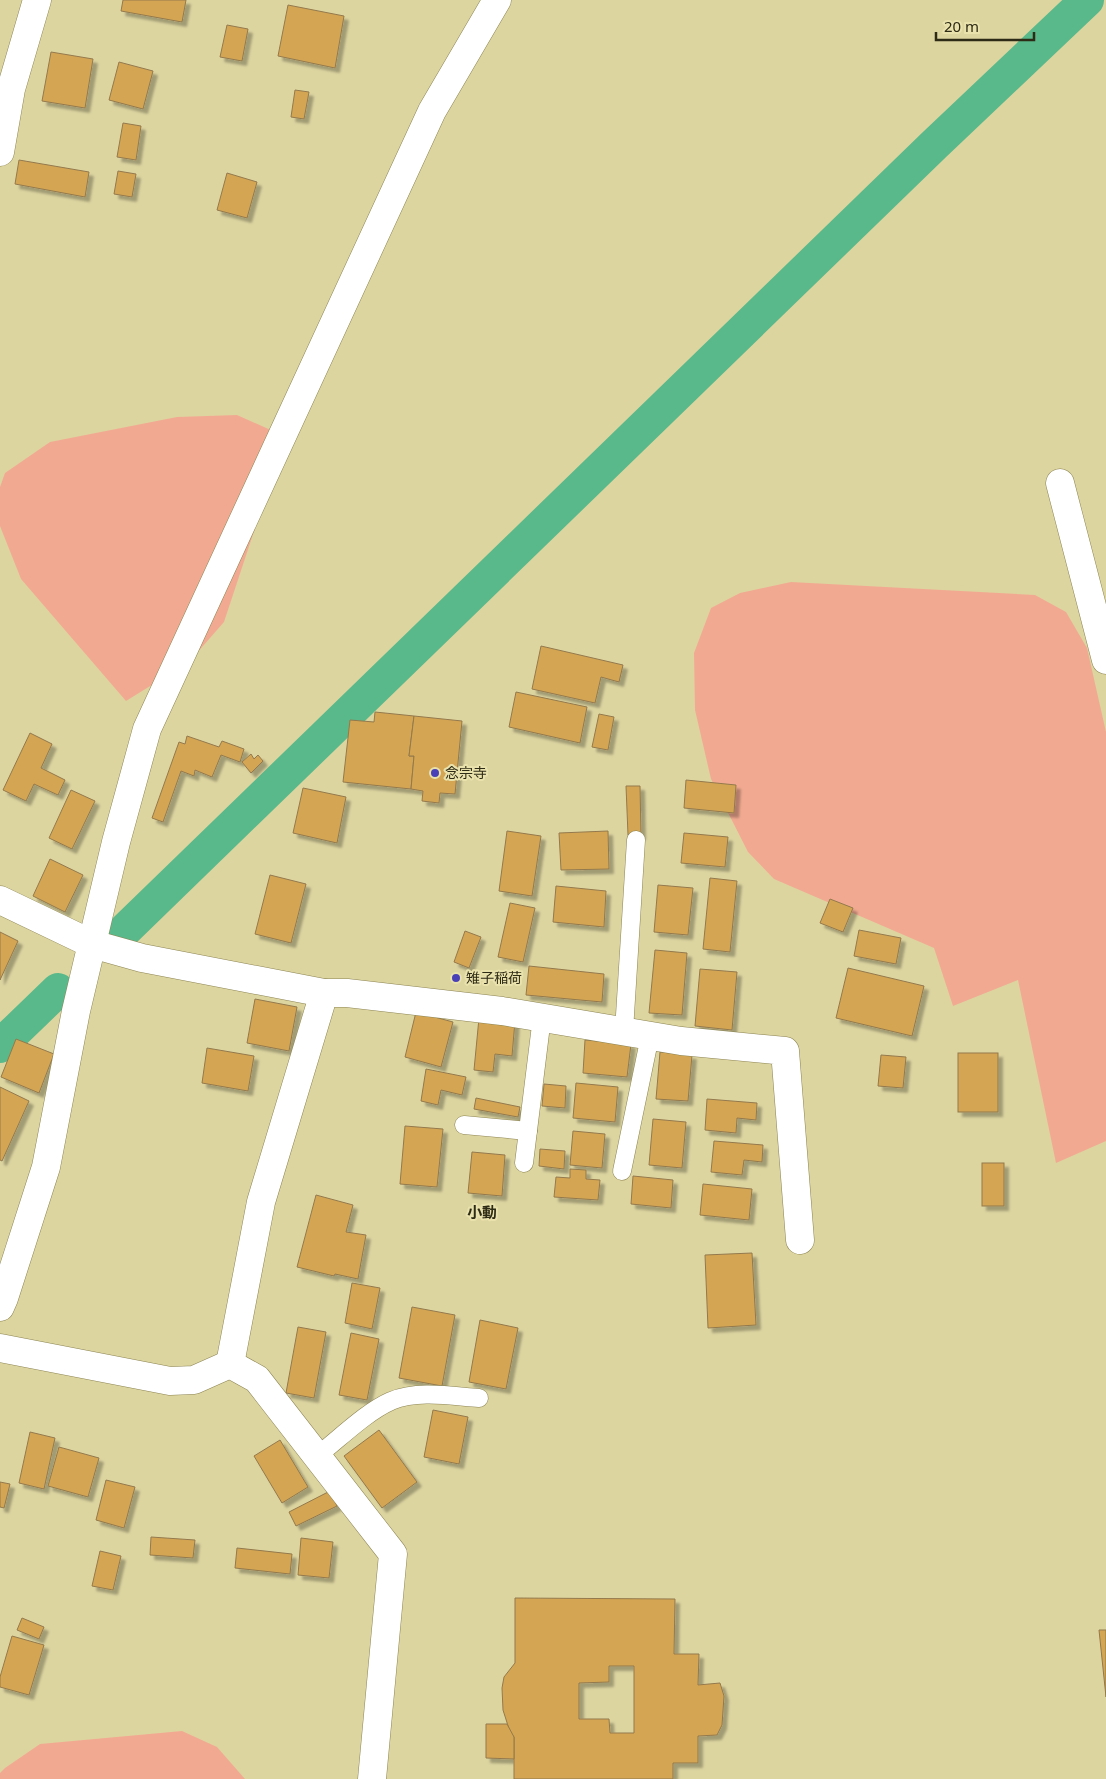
<svg xmlns="http://www.w3.org/2000/svg" width="1106" height="1779" viewBox="0 0 1106 1779" font-family="'Noto Sans','Noto Sans JP',sans-serif">
  <style>
    .green { fill: #f1aa91 }
    .lines { fill: none; stroke-linecap: round; stroke-linejoin: round }
    .canal { stroke: #59b98a; stroke-width: 34 }
    .building { fill: #d4a652; stroke: #93794d; fill-rule: evenodd; filter: url(#shadow) }
    .lane-casing { stroke: #8c8452; stroke-width: 19 }
    .street-casing { stroke: #8c8452; stroke-width: 29 }
    .secondary-casing { stroke: #8c8452; stroke-width: 29 }
    .lane { stroke: #fff; stroke-width: 18 }
    .street { stroke: #fff; stroke-width: 28 }
    .secondary { stroke: #fff; stroke-width: 28 }
    .poi-dot { fill: #4940b7; stroke: #eae2ad; stroke-width: 2 }
    .labels { text-anchor: middle; stroke-width: 4; stroke-linejoin: round; paint-order: stroke }
    .poi-label { font-size: 14px; fill: #2d2a15; stroke: #eae2ad; text-anchor: start }
    .neighbourhood-label { font-size: 15px; font-weight: bold; fill: #2d2a15; stroke: #eae2ad }
  </style>
  <defs>
    <filter id="shadow"><feDropShadow dx="4.5" dy="4.5" stdDeviation="1" flood-color="#0004"/></filter>
  </defs>
  <rect width="100%" height="100%" fill="#ddd5a0"/>
  <!-- green -->
  <g class="green">
    <path d="M237,415l36,16 -11,76 -38,115 -35,40 -63,39 -105,-122 -21,-53v-39l5,-14 45,-31 127,-25z"/>
    <path d="M791,582l244,13 31,17 21,36 19,84v409l-50,22 -38,-183 -65,26 -19,-58 -160,-69 -26,-27 -37,-73 -16,-69 -1,-57 17,-45 29,-15z"/>
    <path d="M182,1731l35,16 28,32h-245v-6l5,-5 35,-24z"/>
  </g>
  <g class="lines">
    <!-- canal -->
    <g class="canal">
      <path d="M124,931l810,-786 153,-145"/>
      <path d="M0,1046l58,-56"/>
    </g>
  </g>
  <!-- building -->
  <g class="building">
    <path d="M123,0h63l-4,22 -61,-11z"/>
    <path d="M288,5l56,11 -9,52 -57,-12z"/>
    <path d="M227,25l21,4 -6,32 -22,-4z"/>
    <path d="M51,52l42,7 -8,49 -43,-7z"/>
    <path d="M119,62l34,9 -10,38 -34,-9z"/>
    <path d="M295,90l14,2 -5,27 -13,-2z"/>
    <path d="M123,123l18,3 -5,34 -19,-3z"/>
    <path d="M19,160l70,12 -4,25 -70,-13z"/>
    <path d="M118,171l18,3 -4,23 -18,-3z"/>
    <path d="M227,173l30,9 -10,36 -30,-8z"/>
    <path d="M541,646l82,19 -4,17 -18,-5 -6,26 -63,-14z"/>
    <path d="M516,692l71,15 -7,36 -71,-16z"/>
    <path d="M375,712l39,4 -5,40h5l-3,33 -68,-7 7,-62 24,2z"/>
    <path d="M599,714l15,3 -6,33 -16,-3z"/>
    <path d="M414,716l48,5 -7,73 -15,-1 -1,10 -17,-2 1,-10 -12,-2 3,-33h-5z"/>
    <path d="M30,733l22,11 -11,24 24,12 -7,15 -24,-11 -8,17 -23,-11z"/>
    <path d="M187,736l32,11 3,-6 22,8 -4,13 -19,-7 -9,22 -17,-7 -1,6 -13,-5 -18,51 -11,-4 27,-76 6,2z"/>
    <path d="M251,754l3,5 4,-4 5,6 -12,12 -9,-11z"/>
    <path d="M686,780l50,5 -2,28 -50,-5z"/>
    <path d="M626,786h14l1,49h-13z"/>
    <path d="M303,788l43,9 -9,46 -44,-10z"/>
    <path d="M71,790l24,11 -23,48 -23,-11z"/>
    <path d="M507,831l34,5 -9,60 -33,-5z"/>
    <path d="M608,831l1,38 -48,1 -2,-37z"/>
    <path d="M684,833l44,4 -3,30 -44,-4z"/>
    <path d="M50,859l33,16 -18,37 -32,-16z"/>
    <path d="M270,875l36,9 -15,59 -36,-9z"/>
    <path d="M710,878l27,3 -7,71 -27,-3z"/>
    <path d="M658,885l35,3 -5,47 -34,-3z"/>
    <path d="M556,886l50,5 -2,36 -51,-5z"/>
    <path d="M830,899l23,9 -10,24 -23,-9z"/>
    <path d="M510,903l25,5 -12,54 -25,-5z"/>
    <path d="M859,930l42,8 -5,26 -42,-8z"/>
    <path d="M465,931l16,6 -12,31 -15,-6z"/>
    <path d="M0,932l18,9 -18,39z"/>
    <path d="M655,950l32,3 -5,62 -33,-2z"/>
    <path d="M529,966l75,8 -2,28 -76,-7z"/>
    <path d="M848,968l76,18 -12,50 -76,-18z"/>
    <path d="M700,969l37,3 -5,58 -37,-4z"/>
    <path d="M255,999l42,8 -8,44 -42,-8z"/>
    <path d="M416,1012l37,10 -12,45 -36,-10z"/>
    <path d="M479,1018l36,3 -3,35 -17,-2 -2,18 -19,-2z"/>
    <path d="M16,1039l38,15 -15,39 -38,-16z"/>
    <path d="M585,1040l46,4 -4,33 -44,-4z"/>
    <path d="M207,1048l47,8 -6,35 -46,-8z"/>
    <path d="M660,1052l32,3 -4,46 -32,-2z"/>
    <rect x="958" y="1053" width="40" height="59"/>
    <path d="M881,1055l25,2 -3,31 -25,-2z"/>
    <path d="M426,1069l40,8 -4,18 -21,-5 -3,15 -17,-4z"/>
    <path d="M576,1083l42,4 -3,35 -42,-4z"/>
    <path d="M544,1084l22,2 -1,22 -23,-2z"/>
    <path d="M0,1087l29,14 -27,60 -2,-1z"/>
    <path d="M476,1098l44,9 -2,10 -44,-8z"/>
    <path d="M707,1099l50,4 -1,17 -19,-2 -1,15 -31,-3z"/>
    <path d="M653,1119l33,3 -4,46 -33,-3z"/>
    <path d="M405,1126l38,3 -6,58 -37,-3z"/>
    <path d="M573,1131l32,3 -3,34 -32,-3z"/>
    <path d="M714,1141l49,4 -1,17 -18,-2 -2,15 -31,-3z"/>
    <path d="M540,1149l25,2 -1,18 -25,-3z"/>
    <path d="M472,1152l33,3 -3,41 -34,-3z"/>
    <rect x="982" y="1163" width="22" height="43"/>
    <path d="M570,1169l16,1v9l14,1 -2,20 -44,-3 2,-20 14,1z"/>
    <path d="M633,1176l40,4 -2,28 -40,-4z"/>
    <path d="M703,1184l49,5 -3,31 -49,-5z"/>
    <path d="M316,1195l37,10 -7,27 20,3 -8,44 -23,-5 -1,2 -37,-9z"/>
    <path d="M752,1253l4,72 -48,3 -3,-73z"/>
    <path d="M352,1283l28,5 -8,41 -27,-6z"/>
    <path d="M412,1307l43,8 -13,71 -43,-8z"/>
    <path d="M480,1320l38,8 -12,61 -37,-7z"/>
    <path d="M298,1327l28,5 -12,66 -28,-5z"/>
    <path d="M351,1333l28,6 -12,61 -28,-5z"/>
    <path d="M433,1410l35,7 -9,47 -35,-7z"/>
    <path d="M379,1430l38,52 -35,26 -38,-52z"/>
    <path d="M30,1432l25,6 -11,51 -25,-6z"/>
    <path d="M280,1440l28,47 -26,16 -28,-47z"/>
    <path d="M59,1447l40,11 -11,39 -40,-11z"/>
    <path d="M106,1480l29,7 -11,41 -28,-8z"/>
    <path d="M0,1482l10,2 -6,24 -4,-1z"/>
    <path d="M330,1491l7,15 -41,20 -7,-14z"/>
    <path d="M151,1537l44,3 -2,18 -43,-3z"/>
    <path d="M301,1538l32,4 -4,36 -31,-3z"/>
    <path d="M237,1548l55,6 -2,20 -55,-6z"/>
    <path d="M100,1551l21,5 -8,34 -21,-4z"/>
    <path d="M515,1598l160,1 -1,55h25l-1,31 22,-2 4,13 -2,29 -5,10 -19,1v27h-25v16h-159v-42l-4,-5 -7,-22 -1,-22 2,-11 11,-14zM609,1666h25v67h-24l-1,-14h-30v-36l30,-1z"/>
    <path d="M22,1618l22,9 -5,12 -22,-9z"/>
    <path d="M1099,1630h7v67z"/>
    <path d="M12,1636l32,9 -15,50 -29,-8v-10z"/>
    <path d="M486,1724h21l7,13v22l-28,-1z"/>
  </g>
  <g class="lines">
    <!-- lane casing -->
    <g class="lane-casing">
      <g id="lane">
        <path d="M624,1031l12,-191"/>
        <path d="M464,1125l64,6"/>
        <path d="M524,1163l18,-146"/>
        <path d="M622,1171l28,-135"/>
        <path d="M317,1456c22,-17 49,-44 74,-55 27,-11 60,-5 88,-3"/>
      </g>
    </g>
    <!-- street casing -->
    <g class="street-casing">
      <g id="street">
        <path d="M0,152l11,-63 26,-89"/>
        <path d="M1060,483l46,177"/>
        <path d="M0,900l92,44 50,14 182,35h23l155,18 179,30 104,10 15,189"/>
        <path d="M0,1348l170,33 24,-1 36,-16 27,15 136,175 -21,225"/>
        <path d="M230,1364l31,-162 63,-209"/>
      </g>
    </g>
    <!-- secondary casing -->
    <g class="secondary-casing">
      <path id="secondary" d="M0,1307l4,-9 42,-131 30,-156 40,-169 31,-113 285,-618 65,-111"/>
    </g>
    <!-- lane -->
    <use href="#lane" class="lane"/>
    <!-- street -->
    <use href="#street" class="street"/>
    <!-- secondary -->
    <use href="#secondary" class="secondary"/>
  </g>
  <!-- markers -->
  <g class="poi-dot">
    <circle cx="435" cy="773" r="5"/>
    <circle cx="456" cy="978" r="5"/>
  </g>
  <g class="labels">
    <!-- poi labels -->
    <g class="poi-label">
      <text x="445" y="778">念宗寺</text>
      <text x="466" y="983">雉子稲荷</text>
    </g>
    <!-- neighbourhood labels -->
    <g class="neighbourhood-label">
      <text x="482" y="1218">小動</text>
    </g>
  </g>
  <!-- scale -->
  <path d="M936 32v8h98v-8" fill="none" stroke="#2d2a15" stroke-width="2.5"/>
  <text x="944" y="32" font-size="15" fill="#2d2a15" stroke="#eae2ad" stroke-width="4" paint-order="stroke">20 m</text>
</svg>
